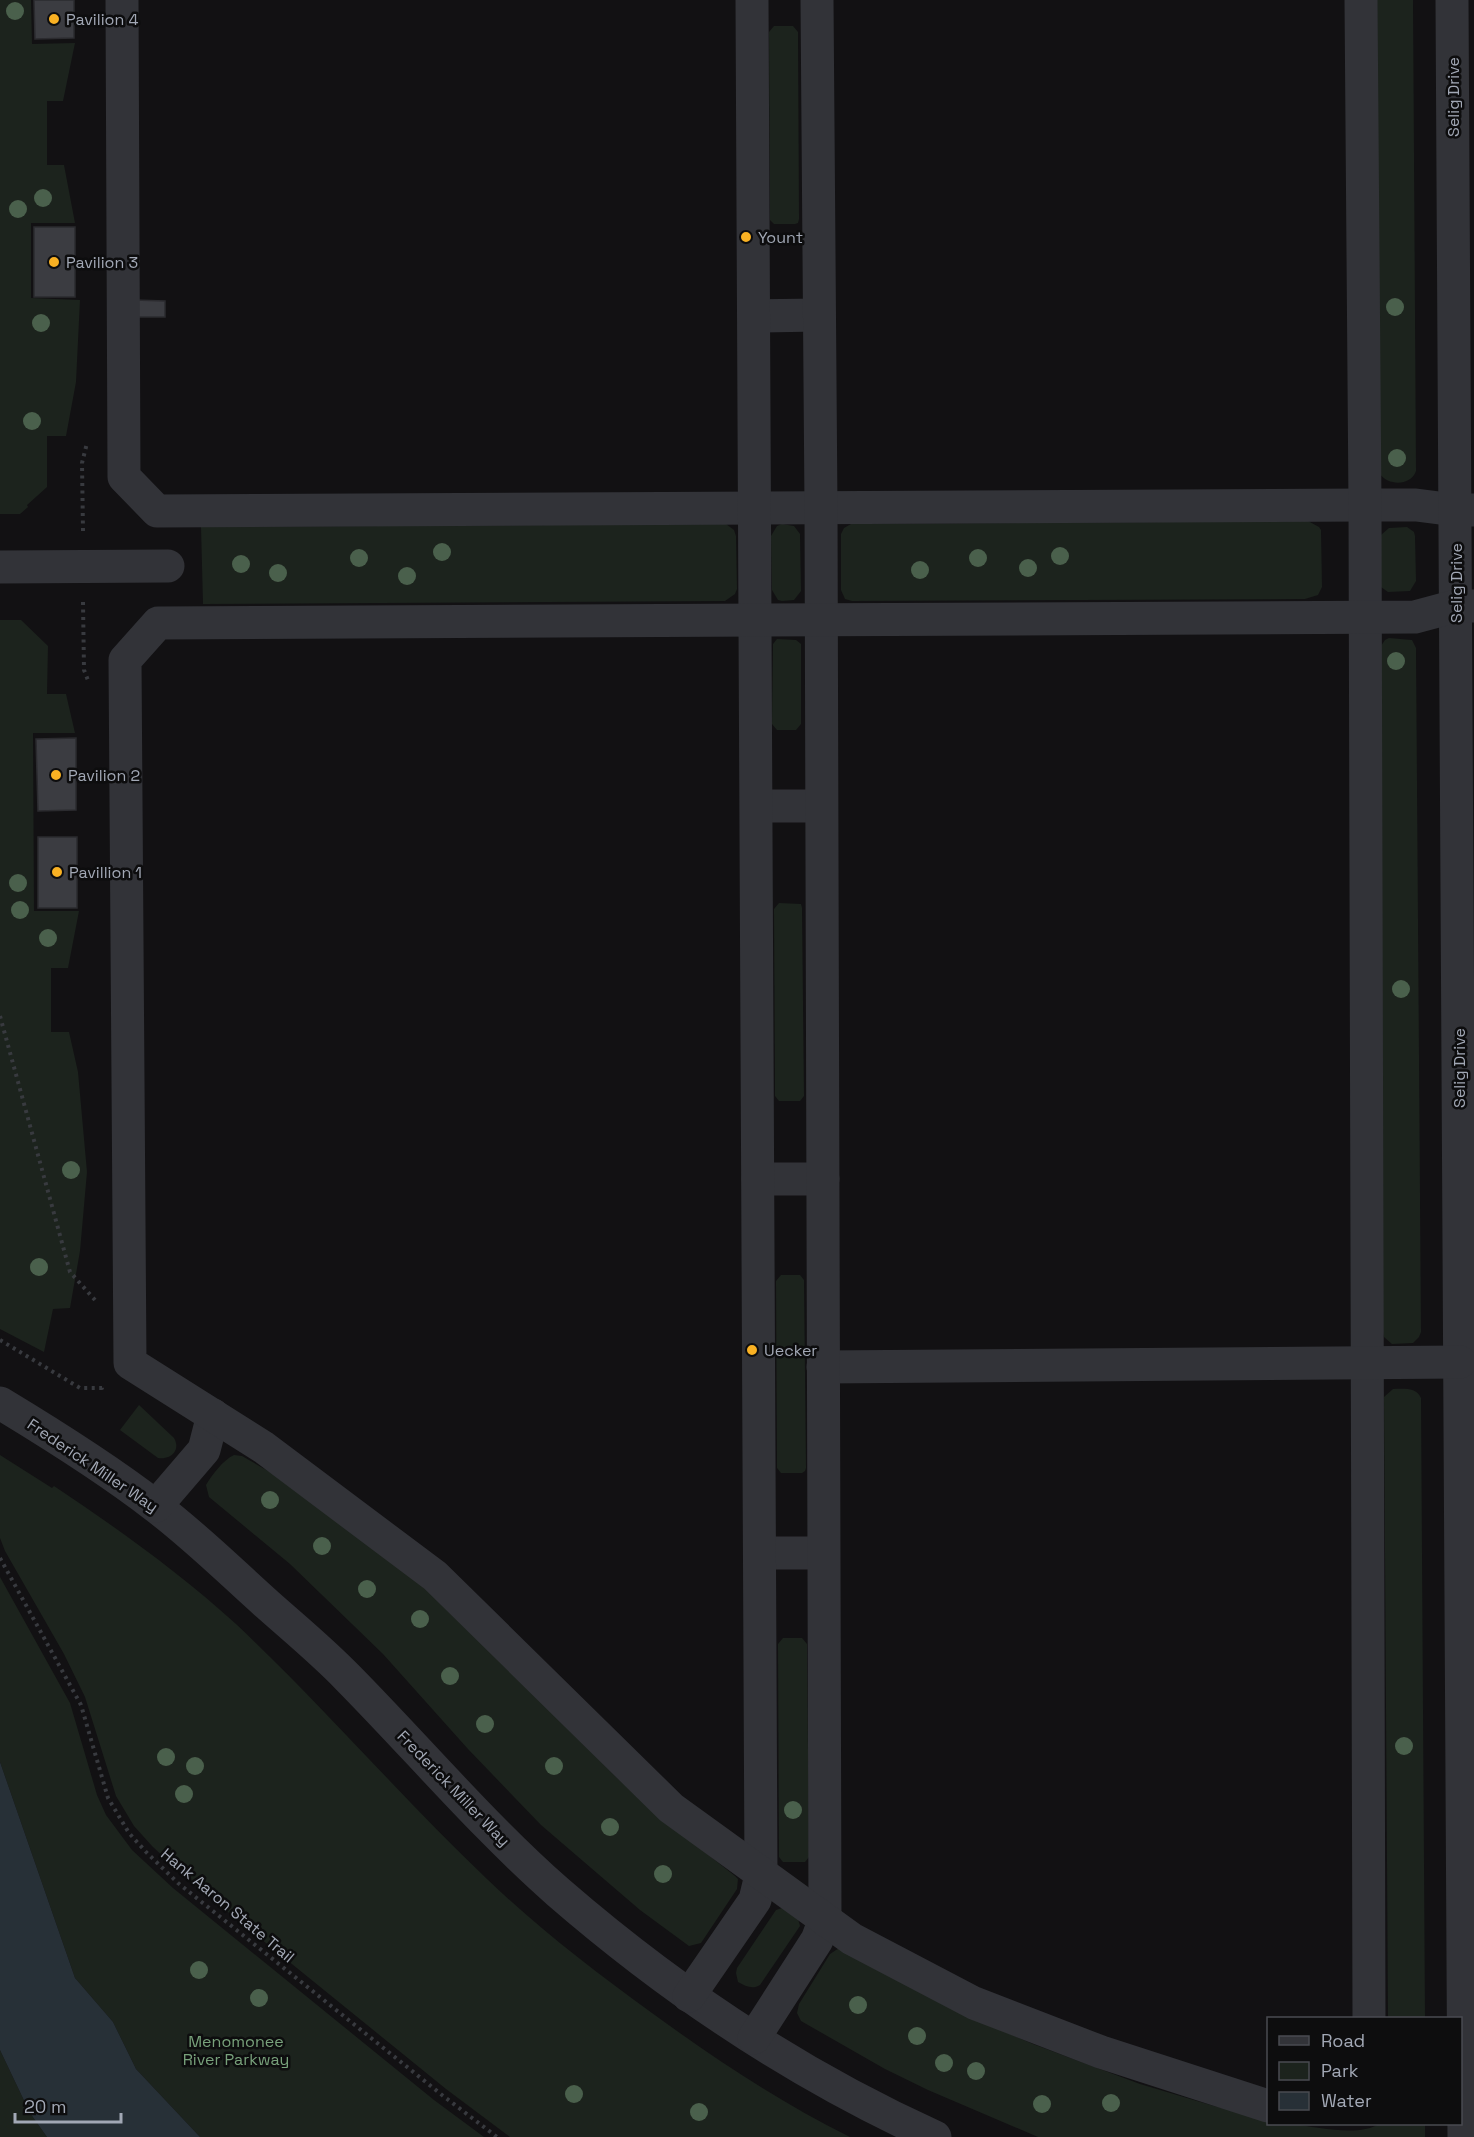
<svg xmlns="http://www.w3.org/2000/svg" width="1474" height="2137" viewBox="0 0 1474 2137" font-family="'Space Grotesk',sans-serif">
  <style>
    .green { fill: #1c231d }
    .water { fill: #273037 }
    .building { fill: #3b3c41; stroke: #2b2b2f; stroke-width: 1.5 }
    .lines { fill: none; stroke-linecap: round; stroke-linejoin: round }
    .path { stroke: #383a3f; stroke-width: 4; stroke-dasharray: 3 4.5; stroke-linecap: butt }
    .minor { stroke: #323338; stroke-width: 33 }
    .tree { fill: #4a604c }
    .poi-dot { fill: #f9b123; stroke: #0d0d0e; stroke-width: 2 }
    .labels { text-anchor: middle; stroke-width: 5; stroke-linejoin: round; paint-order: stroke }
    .poi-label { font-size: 16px; fill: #a2a8b5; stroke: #0d0d0e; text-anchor: start }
    .street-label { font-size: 16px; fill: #a2a8b5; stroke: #0d0d0e }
    .park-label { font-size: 16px; fill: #78a17b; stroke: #0d0d0e }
  </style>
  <rect width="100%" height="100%" fill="#121113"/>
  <!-- green -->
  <g class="green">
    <path d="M0,0h31l1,44 43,-1 -12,58h-16v64h17l11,58h-44v75l49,2 -4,82 -10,54h-19v51l-20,18 1,2 -8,7h-20z"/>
    <path d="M1377,0h36l3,471c-5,15 -28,15 -36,3z"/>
    <path d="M774,26h19l5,6 1,187 -1,4 -3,1h-21l-4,-4 -1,-188z"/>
    <path d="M1308,521l11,6 2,3 1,57 -4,8 -13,4 -453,2 -7,-2 -4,-9v-56l3,-6 7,-4z"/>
    <path d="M726,524l8,6 2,6 1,53 -2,5 -10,7 -522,3 -2,-77z"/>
    <path d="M782,524l12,2 6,8 1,57 -7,9 -12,1 -4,-1 -6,-10 -1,-54 6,-10z"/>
    <path d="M1407,527l7,5 1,4 1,45 -6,10 -22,1 -7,-5v-52l8,-7z"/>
    <path d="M0,620h21l27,26 -1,48h19l9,39h-42l1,178h45l-11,57h-17v64h18l9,40 9,100 -7,79 -10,57 -17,1 -9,43 -44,-23z"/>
    <path d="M1389,638l23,2 4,8 5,684 -2,5 -6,6 -21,1 -8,-7 -1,-5 -2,-686 4,-6z"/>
    <path d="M777,639l19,1 5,4v80l-5,6h-19l-5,-6 1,-80z"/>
    <path d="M779,903l22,1 1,4 2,188 -4,5h-21l-4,-5 -1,-187z"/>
    <path d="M781,1275h19l4,5 2,188 -1,3 -3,2h-21l-4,-5 -1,-187z"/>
    <path d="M1393,1389c11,0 23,-2 28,9l4,620h-37l-4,-621z"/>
    <path d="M139,1405l35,33c7,12 -3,22 -16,20l-38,-28z"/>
    <path d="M0,1455l52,33 2,-2c63,42 126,87 182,138 87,82 165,173 251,255 51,49 108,93 165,134 63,46 128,89 198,124h-340l-64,-48 -260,-211 -34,-32 -18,-20 -18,-30 -31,-99 -21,-43 -59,-103 -5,-13z"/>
    <path d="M234,1455l8,1 33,19 170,128 173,176 60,52 57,45 3,3 -1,10 -36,54 -12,3 -49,-36 -99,-85 -73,-76 -85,-95 -93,-90 -81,-67 -3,-12c6,-10 17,-25 28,-30z"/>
    <path d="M0,1577l70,126 27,92 9,20 26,35 41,38 261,212 50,37h-284l-64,-68 -23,-47 -38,-44 -75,-216z"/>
    <path d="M783,1638h19l5,6 2,213 -4,5h-22l-4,-5 -1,-213z"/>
    <path d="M782,1908l16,11 2,7 -40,59c-8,5 -14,1 -22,-3l-2,-9 1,-5 39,-58z"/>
    <path d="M839,1948l111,60 83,36 107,40 74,22 54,12v6c8,0 17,-1 24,0 26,3 66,13 87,0h46v13h-387l-110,-47 -43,-21 -84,-48 -4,-8 2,-9 31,-50z"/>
    <path d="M0,2050l30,63 17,24h-47z"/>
  </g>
  <!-- water -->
  <path class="water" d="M0,1762l75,216 38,44 23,47 64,68h-153l-17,-24 -30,-63z"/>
  <!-- building -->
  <g class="building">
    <path d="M34,0h40v38l-39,1z"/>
    <rect x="34" y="227" width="41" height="70"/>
    <path d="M135,300l30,1v16h-31z"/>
    <path d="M76,738v72l-38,1 -2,-72z"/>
    <rect x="38" y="837" width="39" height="71"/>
  </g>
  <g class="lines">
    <!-- path -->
    <g class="path">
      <path d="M83,531l-1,-68 5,-20"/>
      <path d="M83,602l1,68 5,13"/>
      <path d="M0,1016l70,256 25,28"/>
      <path d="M0,1340l80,48h22v-3"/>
      <path d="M0,1558l81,147 27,93 21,35 18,20 31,30 264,212 55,42"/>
    </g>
    <!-- minor -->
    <g class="minor">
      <path d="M122,0l2,477 33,34 1208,-6h51l39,5h19"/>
      <path d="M1361,0l4,505 4,1513"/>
      <path d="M1452,0l12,2137"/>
      <path d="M754,316l65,-1"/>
      <path d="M0,567l168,-1"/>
      <path d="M757,806h64"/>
      <path d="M758,1179h65"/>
      <path d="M823,1367l637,-5"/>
      <path d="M0,1403c53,32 106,65 155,103 40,30 76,66 113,99 27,24 55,47 80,73 70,71 135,148 210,214 113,98 240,183 377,245"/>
      <path d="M156,1506l48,-56 9,-35"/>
      <path d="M760,1553h63"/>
      <path d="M689,1996l66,-96 6,-25 -9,-1875"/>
      <path d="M754,2038l63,-98 8,-21 -4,-1411 -4,-508"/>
      <path d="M1268,2106l-167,-54 -127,-49 -122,-64 -181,-131 -236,-232 -172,-129 -133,-84 -5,-703 33,-37 1257,-6 41,-11h18"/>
    </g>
  </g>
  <!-- trees -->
  <g class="tree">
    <circle cx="15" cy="11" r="9"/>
    <circle cx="43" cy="198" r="9"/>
    <circle cx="18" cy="209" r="9"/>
    <circle cx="1395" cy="307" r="9"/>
    <circle cx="41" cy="323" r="9"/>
    <circle cx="32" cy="421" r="9"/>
    <circle cx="1397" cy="458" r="9"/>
    <circle cx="442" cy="552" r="9"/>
    <circle cx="1060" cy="556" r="9"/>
    <circle cx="359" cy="558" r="9"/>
    <circle cx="978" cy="558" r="9"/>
    <circle cx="241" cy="564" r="9"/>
    <circle cx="1028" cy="568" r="9"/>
    <circle cx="920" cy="570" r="9"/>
    <circle cx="278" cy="573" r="9"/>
    <circle cx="407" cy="576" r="9"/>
    <circle cx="1396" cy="661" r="9"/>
    <circle cx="18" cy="883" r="9"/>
    <circle cx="20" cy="910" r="9"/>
    <circle cx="48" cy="938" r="9"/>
    <circle cx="1401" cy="989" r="9"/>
    <circle cx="71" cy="1170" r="9"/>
    <circle cx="39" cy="1267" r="9"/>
    <circle cx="270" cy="1500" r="9"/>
    <circle cx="322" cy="1546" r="9"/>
    <circle cx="367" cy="1589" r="9"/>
    <circle cx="420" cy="1619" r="9"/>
    <circle cx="450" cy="1676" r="9"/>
    <circle cx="485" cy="1724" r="9"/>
    <circle cx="1404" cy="1746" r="9"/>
    <circle cx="166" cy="1757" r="9"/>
    <circle cx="195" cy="1766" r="9"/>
    <circle cx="554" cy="1766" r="9"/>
    <circle cx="184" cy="1794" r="9"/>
    <circle cx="793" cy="1810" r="9"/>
    <circle cx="610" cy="1827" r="9"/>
    <circle cx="663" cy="1874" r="9"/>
    <circle cx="199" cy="1970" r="9"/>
    <circle cx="259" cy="1998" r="9"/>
    <circle cx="858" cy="2005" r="9"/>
    <circle cx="917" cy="2036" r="9"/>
    <circle cx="944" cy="2063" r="9"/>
    <circle cx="976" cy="2071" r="9"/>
    <circle cx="574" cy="2094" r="9"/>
    <circle cx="1111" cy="2103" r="9"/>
    <circle cx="1042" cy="2104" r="9"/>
    <circle cx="699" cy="2112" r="9"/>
  </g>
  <!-- markers -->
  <g class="poi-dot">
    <circle cx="54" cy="19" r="6"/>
    <circle cx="746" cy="237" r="6"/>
    <circle cx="54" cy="262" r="6"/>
    <circle cx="56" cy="775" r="6"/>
    <circle cx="57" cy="872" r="6"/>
    <circle cx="752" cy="1350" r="6"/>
  </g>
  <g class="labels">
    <!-- poi labels -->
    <g class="poi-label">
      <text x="66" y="25">Pavilion 4</text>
      <text x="758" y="243">Yount</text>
      <text x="66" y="268">Pavilion 3</text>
      <text x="68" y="781">Pavilion 2</text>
      <text x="69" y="878">Pavillion 1</text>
      <text x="764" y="1356">Uecker</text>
    </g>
    <!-- street labels -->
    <g class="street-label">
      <text transform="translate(1453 97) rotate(-90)" y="6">Selig Drive</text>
      <text transform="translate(1456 583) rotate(-90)" y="6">Selig Drive</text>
      <text transform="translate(1459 1068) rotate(-90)" y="6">Selig Drive</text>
      <text transform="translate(93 1465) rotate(34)" y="6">Frederick Miller Way</text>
      <text transform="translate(454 1788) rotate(46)" y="6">Frederick Miller Way</text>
      <text transform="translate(228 1905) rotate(40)" y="6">Hank Aaron State Trail</text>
    </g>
    <!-- park labels -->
    <g class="park-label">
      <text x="236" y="2047">Menomonee<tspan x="236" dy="18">River Parkway</tspan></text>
    </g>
  </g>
  <!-- legend -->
  <rect x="1267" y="2017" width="195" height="108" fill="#0d0d0e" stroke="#494b51" stroke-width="1.5"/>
  <rect x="1279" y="2036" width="30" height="9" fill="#323338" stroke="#494b51" stroke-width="1.5"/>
  <text x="1321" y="2047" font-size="18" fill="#a2a8b5">Road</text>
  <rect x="1279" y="2062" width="30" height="18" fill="#1c231d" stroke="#494b51" stroke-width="1.5"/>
  <text x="1321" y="2077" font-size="18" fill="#a2a8b5">Park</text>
  <rect x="1279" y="2092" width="30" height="18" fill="#273037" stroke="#494b51" stroke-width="1.5"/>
  <text x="1321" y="2107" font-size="18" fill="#a2a8b5">Water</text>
  <!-- scale -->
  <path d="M15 2113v9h106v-9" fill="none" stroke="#a2a8b5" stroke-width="3"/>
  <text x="24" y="2113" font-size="18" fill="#a2a8b5" stroke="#0d0d0e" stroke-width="4.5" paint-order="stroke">20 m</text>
</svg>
